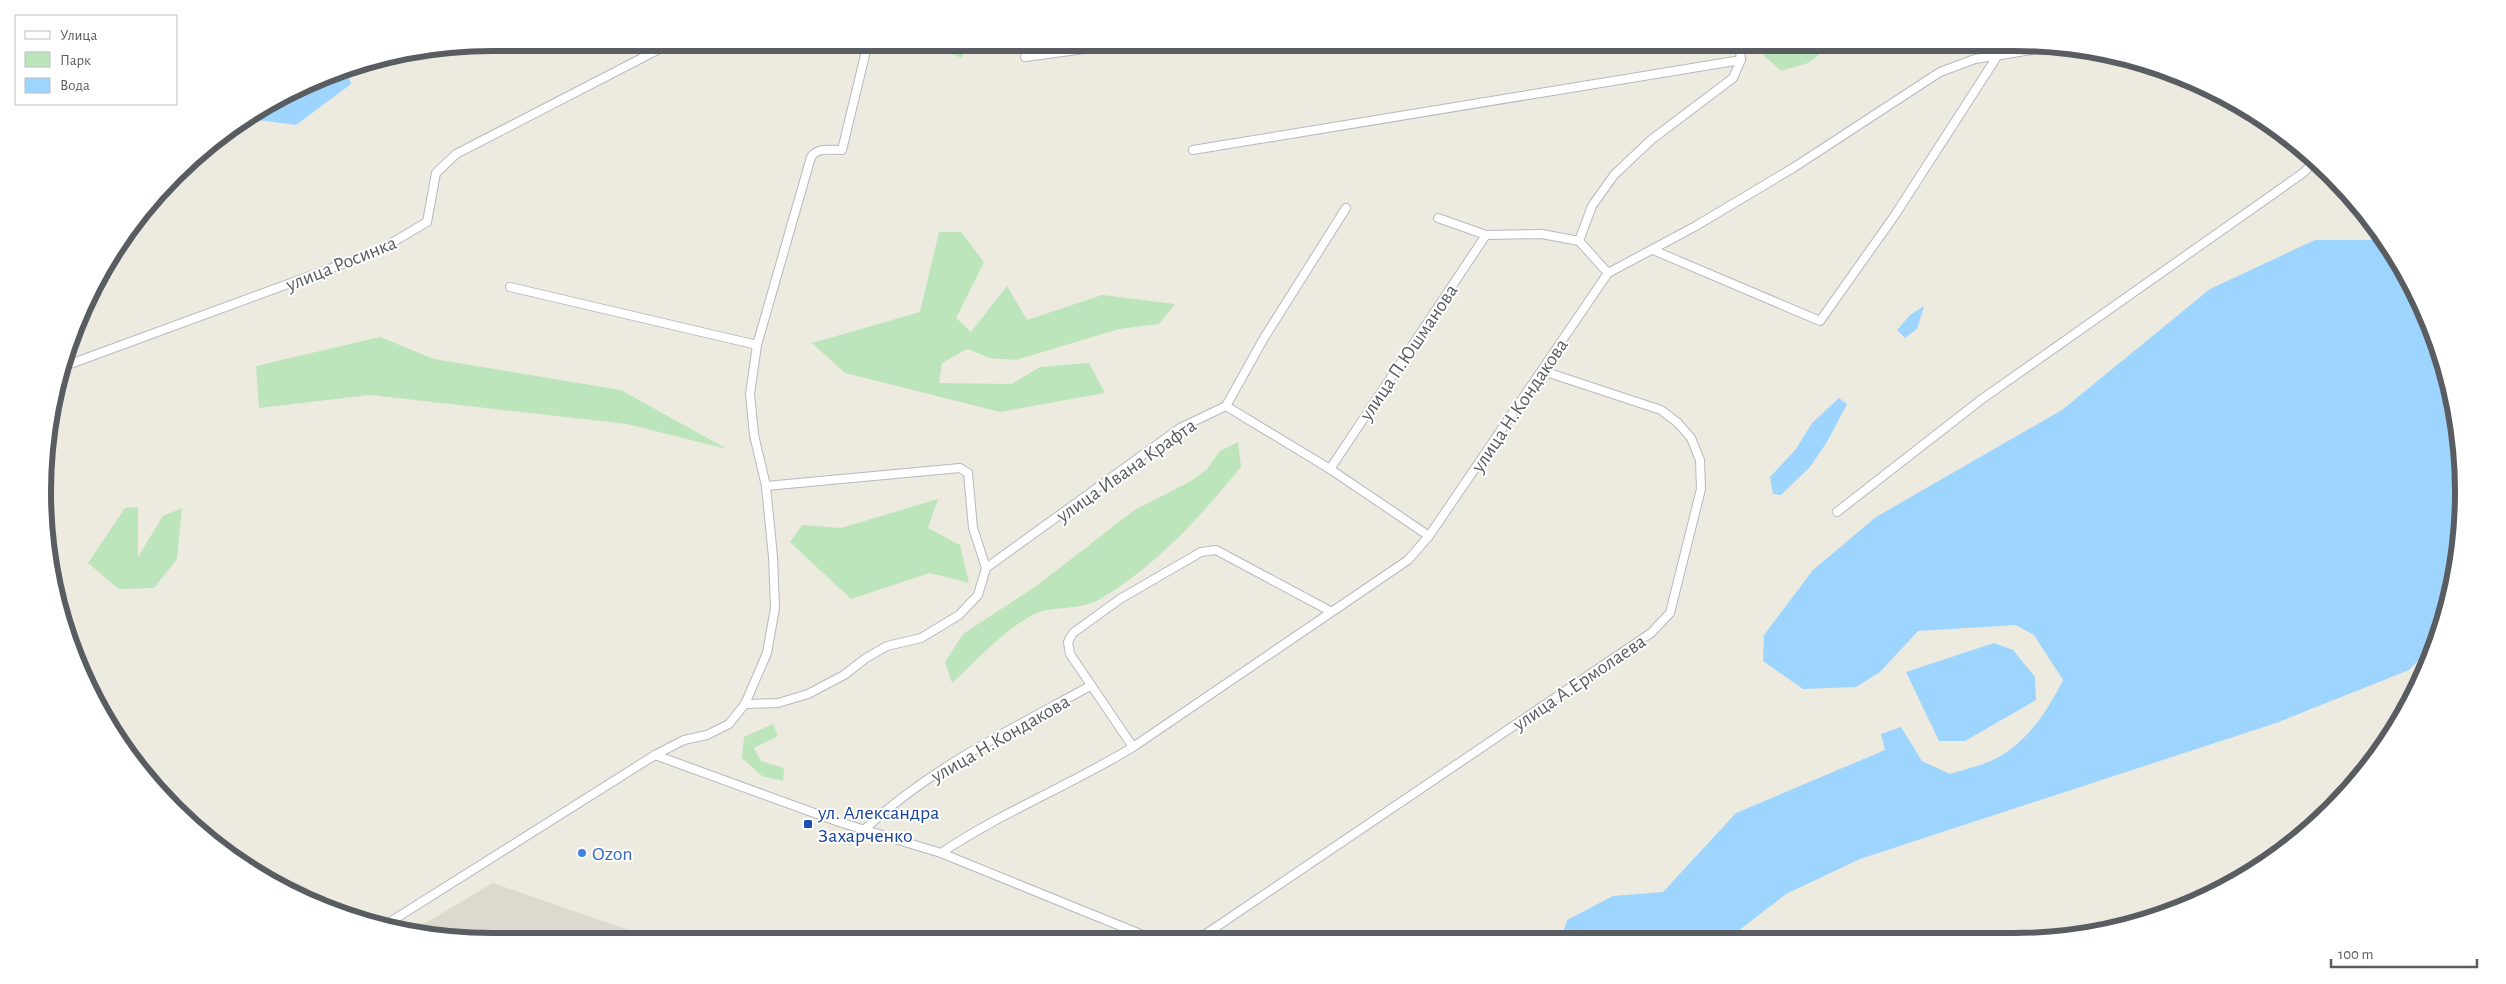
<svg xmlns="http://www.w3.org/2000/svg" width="2506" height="984" viewBox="0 0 2506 984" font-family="'Alegreya Sans',sans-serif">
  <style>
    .education { fill: #ddd9cf }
    .green { fill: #bce5bc }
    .water { fill: #9ed5ff }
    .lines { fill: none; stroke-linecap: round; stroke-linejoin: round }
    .minor-casing { stroke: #b6b9be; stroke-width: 10 }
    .minor { stroke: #fff; stroke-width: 8 }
    .transit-dot { fill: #1a4fb4; stroke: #fff; stroke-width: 2 }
    .shop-dot { fill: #3f7fe0; stroke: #fff; stroke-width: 2 }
    .labels { text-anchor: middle; stroke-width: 4; stroke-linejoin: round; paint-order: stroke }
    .street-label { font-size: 20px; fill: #595d62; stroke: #fff }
    .transit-label { font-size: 20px; fill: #164399; stroke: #fff; text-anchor: start }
    .shop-label { font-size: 20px; fill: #366cbe; stroke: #fff; text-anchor: start }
    .rim { fill: none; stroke: #595d62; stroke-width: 6 }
  </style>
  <rect width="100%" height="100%" fill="#edeae0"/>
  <!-- education -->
  <path class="education" d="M493,883l167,58h-168l-80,-10z"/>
  <!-- green -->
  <g class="green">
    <path d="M924,43h43l-5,15z"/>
    <path d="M1764,43v-1l71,1 -27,20 -27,8 -20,-18z"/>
    <path d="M939,232h22l23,30 -28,56 15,14 36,-46 20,34 75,-25 73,9 -16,20 -40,5 -103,31 -26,-2 -23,-9 -25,14 -3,20 73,1 28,-17 49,-4 16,30 -105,19 -155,-39 -33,-30 108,-31z"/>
    <path d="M380,337l54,22 187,31 106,59 -100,-25 -257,-29 -111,13 -3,-42z"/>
    <path d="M1238,442l3,25c-40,49 -86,100 -141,132 -18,11 -44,7 -63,14 -28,12 -62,49 -85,70l-7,-21 18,-28 76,-50 94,-73 58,-30 16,-12 13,-18z"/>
    <path d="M938,499l-10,29 32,17 9,38 -39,-10 -79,26 -61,-57 12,-17 39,3z"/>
    <path d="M138,507v50l25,-41 19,-8 -5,51 -23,29 -35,1 -31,-26 37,-55z"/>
    <path d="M773,724l5,12 -24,12 7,13 23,7 -1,13 -21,-5 -20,-18 2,-21z"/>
  </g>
  <!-- water -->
  <g class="water">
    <path d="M341,69l8,7 2,8 -55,41 -38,-5 -2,-9 12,-8z"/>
    <path d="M2315,240h69l19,28 37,80 20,86 3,88 -15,87 -17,38 -22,23 -133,53 -416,136 -74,35 -57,44 -168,1 6,-19 46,-24 50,-4 73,-79 149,-63 -4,-16 20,-7 21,34 28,13c15,-5 31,-8 45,-15 32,-16 53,-49 68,-79l-29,-45 -18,-10 -98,6 -38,41 -24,15 -53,2 -40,-28 1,-26 49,-65 63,-53 186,-107 148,-121z"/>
    <path d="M1924,306l-7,23 -12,9 -8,-8 13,-15z"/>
    <path d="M1839,398l8,6 -20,38 -17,25 -29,28 -8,-1 -3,-17 26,-28 16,-26z"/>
    <path d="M1994,643l19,7 22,27 1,23 -71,41h-26l-33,-69z"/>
  </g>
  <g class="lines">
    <!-- minor casing -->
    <g class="minor-casing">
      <g id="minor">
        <path d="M1025,57l112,-15"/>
        <path d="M1193,150l548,-90"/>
        <path d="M1438,218l48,17 56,-1 37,7"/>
        <path d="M1653,250l167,71 75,-106 103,-160"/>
        <path d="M1608,273l-29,-32 13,-35 22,-31 37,-35 82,-62 8,-18 -2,-18"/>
        <path d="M510,287l247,58"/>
        <path d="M62,367l316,-116 49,-29 9,-49 20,-19 217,-112"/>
        <path d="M1226,406l104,63 99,67"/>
        <path d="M1330,469l156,-234"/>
        <path d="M766,486l194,-18 8,5 5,55 13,40"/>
        <path d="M1837,512l145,-113 321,-226 12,-12"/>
        <path d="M745,704l33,-1 30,-9 36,-19 22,-17 21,-12 34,-8 38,-23 19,-20 8,-27 194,-140 46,-22 38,-68 82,-130"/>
        <path d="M1133,747l-63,-93 -2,-12 5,-9 47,-34 81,-47 15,-2 114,61"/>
        <path d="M655,755l184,67 102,31 214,87"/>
        <path d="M865,829c65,-61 147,-100 225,-143"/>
        <path d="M941,853c61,-41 130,-68 192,-106l275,-187 21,-24 179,-263 86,-46 99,-59 147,-96 35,-13 76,-12"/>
        <path d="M382,927l273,-172 29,-15 23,-5 22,-11 16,-20 22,-51 8,-45 -2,-51 -7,-71 -12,-51 -4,-41 7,-49 54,-188c7,-10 20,-7 31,-7l23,-95"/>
        <path d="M1197,940l454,-307 19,-20 31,-124 -1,-29 -9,-22 -13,-15 -17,-13 -118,-39"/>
      </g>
    </g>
    <!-- minor -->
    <use href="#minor" class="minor"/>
  </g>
  <!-- markers -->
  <rect class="transit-dot" x="803" y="819" width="10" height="10" rx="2.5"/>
  <circle class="shop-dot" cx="582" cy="853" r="5"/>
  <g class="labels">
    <!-- street labels -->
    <g class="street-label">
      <text transform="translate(341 263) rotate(-22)" y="7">улица Росинка</text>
      <text transform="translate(1408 352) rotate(-56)" y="7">улица П.Юшманова</text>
      <text transform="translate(1519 405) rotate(-56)" y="7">улица Н.Кондакова</text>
      <text transform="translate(1126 470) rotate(-35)" y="7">улица Ивана Крафта</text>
      <text transform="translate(1579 682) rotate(-34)" y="7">улица А.Ермолаева</text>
      <text transform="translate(1000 738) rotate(-30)" y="7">улица Н.Кондакова</text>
    </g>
    <!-- transit labels -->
    <g class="transit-label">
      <text x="818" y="819">ул. Александра<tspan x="818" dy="23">Захарченко</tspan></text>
    </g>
    <!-- shop labels -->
    <g class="shop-label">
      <text x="592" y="860">Ozon</text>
    </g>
  </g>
  <!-- crop -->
  <path d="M0 0H2506V984H0ZM492 51H2014A441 441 0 0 1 2455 492V492A441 441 0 0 1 2014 933H492A441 441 0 0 1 51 492V492A441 441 0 0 1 492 51Z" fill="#fff" fill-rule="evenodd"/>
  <path class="rim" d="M492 51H2014A441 441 0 0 1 2455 492V492A441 441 0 0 1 2014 933H492A441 441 0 0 1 51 492V492A441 441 0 0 1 492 51Z"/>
  <!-- legend -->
  <rect x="15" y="15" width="162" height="90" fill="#ffffff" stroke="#bdbec0"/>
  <rect x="25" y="31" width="25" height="8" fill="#ffffff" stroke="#bdbec0"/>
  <text x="60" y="40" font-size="15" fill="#595d62">Улица</text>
  <rect x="25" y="52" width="25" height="15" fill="#bce5bc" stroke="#bdbec0"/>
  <text x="60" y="65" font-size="15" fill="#595d62">Парк</text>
  <rect x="25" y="78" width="25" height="15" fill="#9ed5ff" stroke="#bdbec0"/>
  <text x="60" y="90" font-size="15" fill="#595d62">Вода</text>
  <!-- scale -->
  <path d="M2331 959v8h146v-8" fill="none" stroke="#595d62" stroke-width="2.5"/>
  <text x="2338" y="959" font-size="15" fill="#595d62" stroke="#ffffff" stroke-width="4" paint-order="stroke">100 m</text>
</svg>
